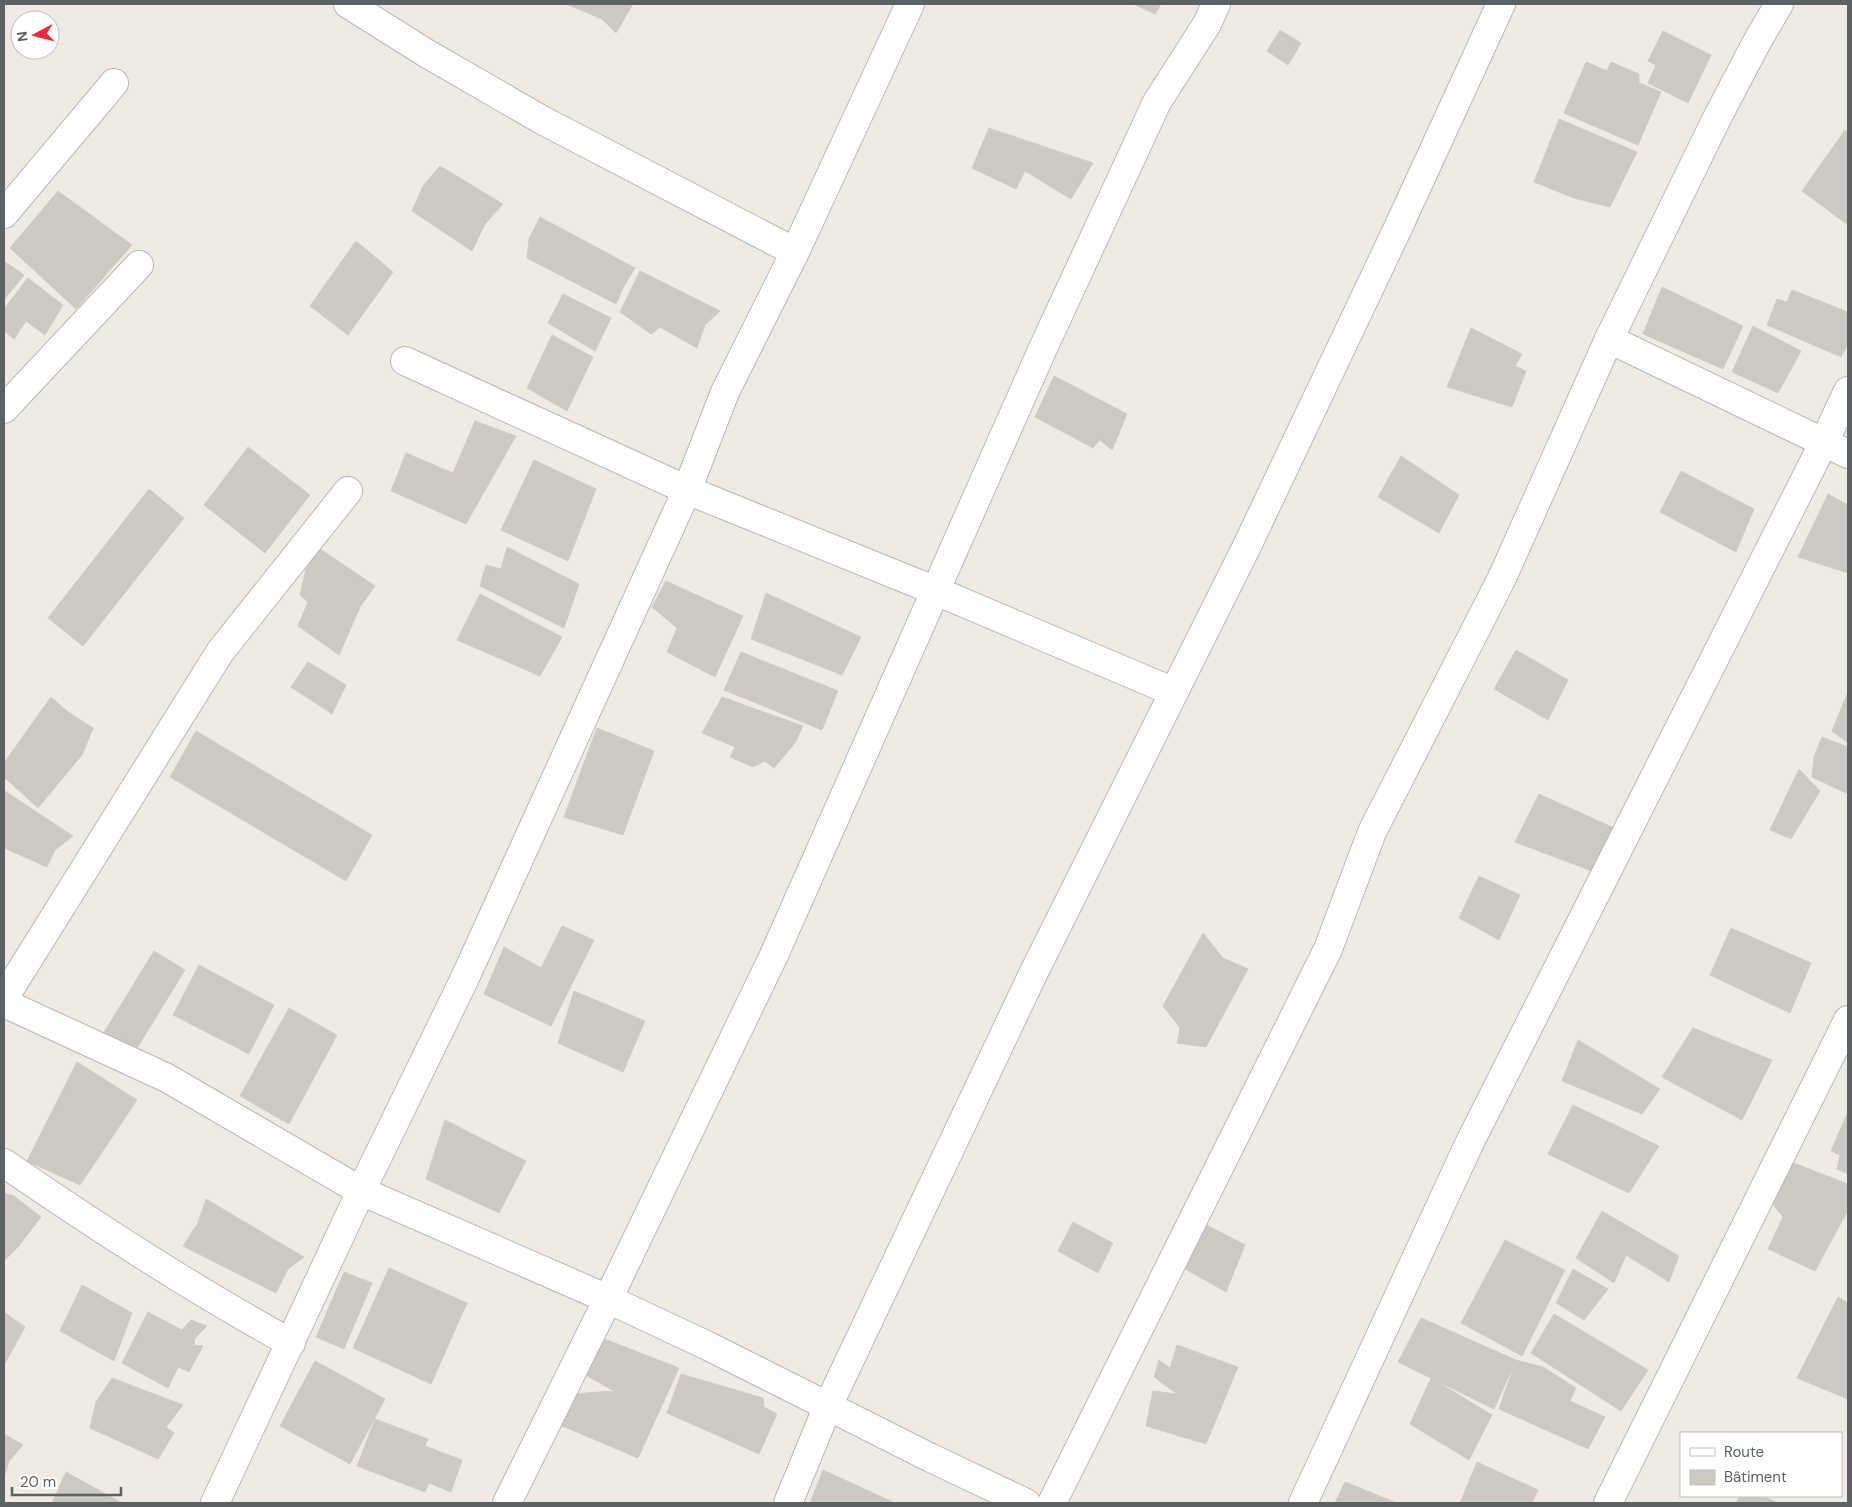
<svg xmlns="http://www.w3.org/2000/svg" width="1852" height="1507" viewBox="0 0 1852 1507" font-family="'DM Sans',sans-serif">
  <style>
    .building { fill: #ccc8c2; stroke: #d4ccc1 }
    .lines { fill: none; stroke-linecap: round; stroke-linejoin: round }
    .street-casing { stroke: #b4b8bb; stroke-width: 30 }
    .street { stroke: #fff; stroke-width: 28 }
  </style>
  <rect width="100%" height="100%" fill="#efebe3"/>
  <!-- building -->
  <g class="building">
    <path d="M566,4h67l-17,29 -14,-14z"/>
    <path d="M1133,4h28l-6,10z"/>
    <path d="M1280,30l21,13 -13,22 -21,-14z"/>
    <path d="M1663,31l48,24 -23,48 -40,-20 8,-18 -8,-4z"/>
    <path d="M1586,62l21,9 4,-9 28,12v9l22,9 -23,53 -74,-32z"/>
    <path d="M1559,119l78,33 -27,55 -36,-9 -40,-16z"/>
    <path d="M989,128l104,35 -22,36 -46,-28 -9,18 -44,-21z"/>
    <path d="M1845,130l3,3v92l-46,-34z"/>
    <path d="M440,166l63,38 -18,20 -13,27 -60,-40 11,-25z"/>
    <path d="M58,191l74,54 -56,64 -66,-61z"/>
    <path d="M540,217l95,51 -11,18 -8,18 -89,-46 2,-19z"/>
    <path d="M356,241l37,31 -45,63 -38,-29z"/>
    <path d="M4,261l20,14 -20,25z"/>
    <path d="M640,271l80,40 -15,14 -8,23 -37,-21 -9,7 -31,-22z"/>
    <path d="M28,278l35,27 -18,30 -19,-14 -12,18 -10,-8v-22z"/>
    <path d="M1662,287l81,39 -20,43 -80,-35z"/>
    <path d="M1792,290l56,22v32l-7,13 -74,-32 10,-26 10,3z"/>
    <path d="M563,294l48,24 -16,33 -47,-28z"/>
    <path d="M1753,326l48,25 -23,42 -46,-21z"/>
    <path d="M1471,328l51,26 -7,12 11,5 -14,36 -65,-20z"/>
    <path d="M552,335l41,22 -26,54 -40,-23z"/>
    <path d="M1054,376l73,38 -15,36 -12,-10 -7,8 -58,-31z"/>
    <path d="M475,421l41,15 -50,88 -75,-33 15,-38 47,20z"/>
    <path d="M248,447l62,48 -45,58 -61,-48z"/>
    <path d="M1401,456l58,39 -20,38 -61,-36z"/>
    <path d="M534,460l62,29 -28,72 -67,-31z"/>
    <path d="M1681,471l73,38 -18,43 -76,-40z"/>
    <path d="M149,489l35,29 -101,128 -35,-28z"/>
    <path d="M1828,494l20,11v68l-50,-16z"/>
    <path d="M507,547l72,37 -15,44 -84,-42 6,-21 15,4z"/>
    <path d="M320,549l55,37 -15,21 -54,-38z"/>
    <path d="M306,569l54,38 -21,48 -41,-29 10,-24 -8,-7z"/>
    <path d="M666,581l77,35 -28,61 -48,-25 10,-24 -25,-21z"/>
    <path d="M766,593l95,44 -19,38 -91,-36z"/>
    <path d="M480,594l82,43 -22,39 -83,-36z"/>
    <path d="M1516,650l52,30 -20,40 -54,-31z"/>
    <path d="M741,652l97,39 -16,39 -98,-40z"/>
    <path d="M308,662l38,23 -14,29 -41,-27z"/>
    <path d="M1848,692v51l-16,-12z"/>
    <path d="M51,697l17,15 25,16 -11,27 -44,53 -34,-31v-14z"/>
    <path d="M722,697l81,29 -8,17 -21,25 -9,-7 -12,6 -23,-10 5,-10 -33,-14z"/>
    <path d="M597,728l57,23 -31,84 -59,-18z"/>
    <path d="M196,731l176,104 -26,46 -176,-104z"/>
    <path d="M1822,737l26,10v47l-36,-17 2,-20z"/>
    <path d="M1799,769l21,22 -29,48 -21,-9z"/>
    <path d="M5,791l68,45 -18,14 -8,17 -43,-19z"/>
    <path d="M1539,794l75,34 -22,43 -77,-29z"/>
    <path d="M1479,876l41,19 -21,45 -40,-22z"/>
    <path d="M562,926l32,14 -43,86 -67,-32 20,-47 37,21z"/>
    <path d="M1731,928l80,35 -21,50 -80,-38z"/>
    <path d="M1203,933l20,25 25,11 -42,78 -29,-4 3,-15 -17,-22z"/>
    <path d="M154,951l31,19 -51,83 -31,-19z"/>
    <path d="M199,965l75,40 -25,49 -76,-39z"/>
    <path d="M574,991l71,30 -22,51 -65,-29z"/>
    <path d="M289,1008l48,27 -48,89 -49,-28z"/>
    <path d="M1693,1028l79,32 -30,60 -80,-43z"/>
    <path d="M1578,1040l82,49 -18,25 -80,-33z"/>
    <path d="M77,1062l60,38 -57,85 -53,-24z"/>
    <path d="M1573,1105l86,41 -30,47 -81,-39z"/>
    <path d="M1847,1114l1,1v59l-11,-5 3,-14 -9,-4z"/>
    <path d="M445,1120l81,41 -27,52 -73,-34z"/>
    <path d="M1791,1162l57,22v26l-33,61 -47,-22 15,-32 -12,-15z"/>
    <path d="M4,1193l10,3 27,21 -23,30 -14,14z"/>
    <path d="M206,1199l98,58 -16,12 -12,24 -93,-47 15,-23z"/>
    <path d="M1602,1211l77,45 -10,26 -43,-27 -12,28 -38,-25z"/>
    <path d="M1073,1222l40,21 -15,30 -40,-22z"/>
    <path d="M1201,1222l44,23 -19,47 -46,-26z"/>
    <path d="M1505,1240l60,30 -43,86 -61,-33z"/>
    <path d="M389,1268l78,35 -36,81 -78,-36z"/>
    <path d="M1573,1269l35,20 -24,31 -28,-17z"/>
    <path d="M344,1272l28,11 -28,66 -28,-12z"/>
    <path d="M82,1285l50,28 -18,48 -54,-30z"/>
    <path d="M1838,1297l10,6v96l-51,-21z"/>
    <path d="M4,1312l21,15 -21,38z"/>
    <path d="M148,1312l34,18 9,-10 16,6 -12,12 -1,7 9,1 -14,26 -11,-5 -10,21 -46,-25z"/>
    <path d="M1554,1314l94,56 -27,41 -90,-58z"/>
    <path d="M1421,1318l95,42 -22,49 -96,-47z"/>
    <path d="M602,1338l77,30 -41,90 -78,-33 12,-31 42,-3 -32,-18z"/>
    <path d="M1177,1345l61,22 -32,77 -60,-18 7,-35 24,3 -23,-17 5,-17 11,8z"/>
    <path d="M1516,1360l27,7 33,21 -6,13 35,16 -17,32 -89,-40z"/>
    <path d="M315,1361l70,38 -35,65 -70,-38z"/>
    <path d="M681,1374l82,24 1,9 13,7 -18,40 -92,-41z"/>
    <path d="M112,1378l71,27 -17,22 8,6 -16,26 -68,-31 6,-26z"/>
    <path d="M1431,1378l61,37 -23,45 -59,-36z"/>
    <path d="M375,1419l53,20 -3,7 37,14 -11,32 -22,-9 -4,9 -68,-26z"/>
    <path d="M4,1434l19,11 -14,16 -5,16z"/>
    <path d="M1477,1462l61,28 -6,13h-72z"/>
    <path d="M823,1470l72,33h-85z"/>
    <path d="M66,1472l56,31h-70z"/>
    <path d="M1345,1482l52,21h-62z"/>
    <path d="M1740,1496h23l15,7h-42z"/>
  </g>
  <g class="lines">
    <!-- street casing -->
    <g class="street-casing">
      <g id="street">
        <path d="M348,4l78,49 116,67 253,132"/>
        <path d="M4,214l110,-131"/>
        <path d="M1609,339l239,115"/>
        <path d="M405,361l282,129 249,101 238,101"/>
        <path d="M4,409l135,-144"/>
        <path d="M4,998l216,-346 128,-161"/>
        <path d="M4,1003l163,75 194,113 247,108 98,46 225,113 95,45"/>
        <path d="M4,1163c93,64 188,126 287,180"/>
        <path d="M215,1503l146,-312 103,-211 223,-490 38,-98 70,-140 115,-248"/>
        <path d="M507,1503l101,-204 166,-344 270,-609 113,-244 50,-78 9,-20"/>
        <path d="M788,1503l40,-97 205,-432 213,-426 151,-318 104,-226"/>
        <path d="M1052,1503l276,-554 44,-117 130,-254 107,-239 109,-223 40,-76 21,-36"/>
        <path d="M1303,1503l166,-359 355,-702 24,-51"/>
        <path d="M1608,1503l240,-483"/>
      </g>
    </g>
    <!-- street -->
    <use href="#street" class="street"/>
  </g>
  <!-- border -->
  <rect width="1852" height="1507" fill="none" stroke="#5b6165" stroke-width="10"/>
  <!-- legend -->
  <rect x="1680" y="1432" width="162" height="65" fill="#ffffff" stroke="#bdc0c1"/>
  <rect x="1690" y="1448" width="25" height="8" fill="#ffffff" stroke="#bdc0c1"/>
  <text x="1724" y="1457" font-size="15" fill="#5b6165">Route</text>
  <rect x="1690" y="1470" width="25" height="15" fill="#ccc8c2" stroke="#bdc0c1"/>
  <text x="1724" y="1482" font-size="15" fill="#5b6165">Bâtiment</text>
  <!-- north arrow -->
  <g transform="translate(35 35) rotate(263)"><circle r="24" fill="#ffffff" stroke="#bdc0c1"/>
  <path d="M0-4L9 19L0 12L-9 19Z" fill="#f22634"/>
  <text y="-8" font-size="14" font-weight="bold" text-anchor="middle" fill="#5b6165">N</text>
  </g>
  <!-- scale -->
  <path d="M12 1487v8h109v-8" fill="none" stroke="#5b6165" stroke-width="2.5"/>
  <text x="20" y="1487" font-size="15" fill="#5b6165" stroke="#ffffff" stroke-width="4" paint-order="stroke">20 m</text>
</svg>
